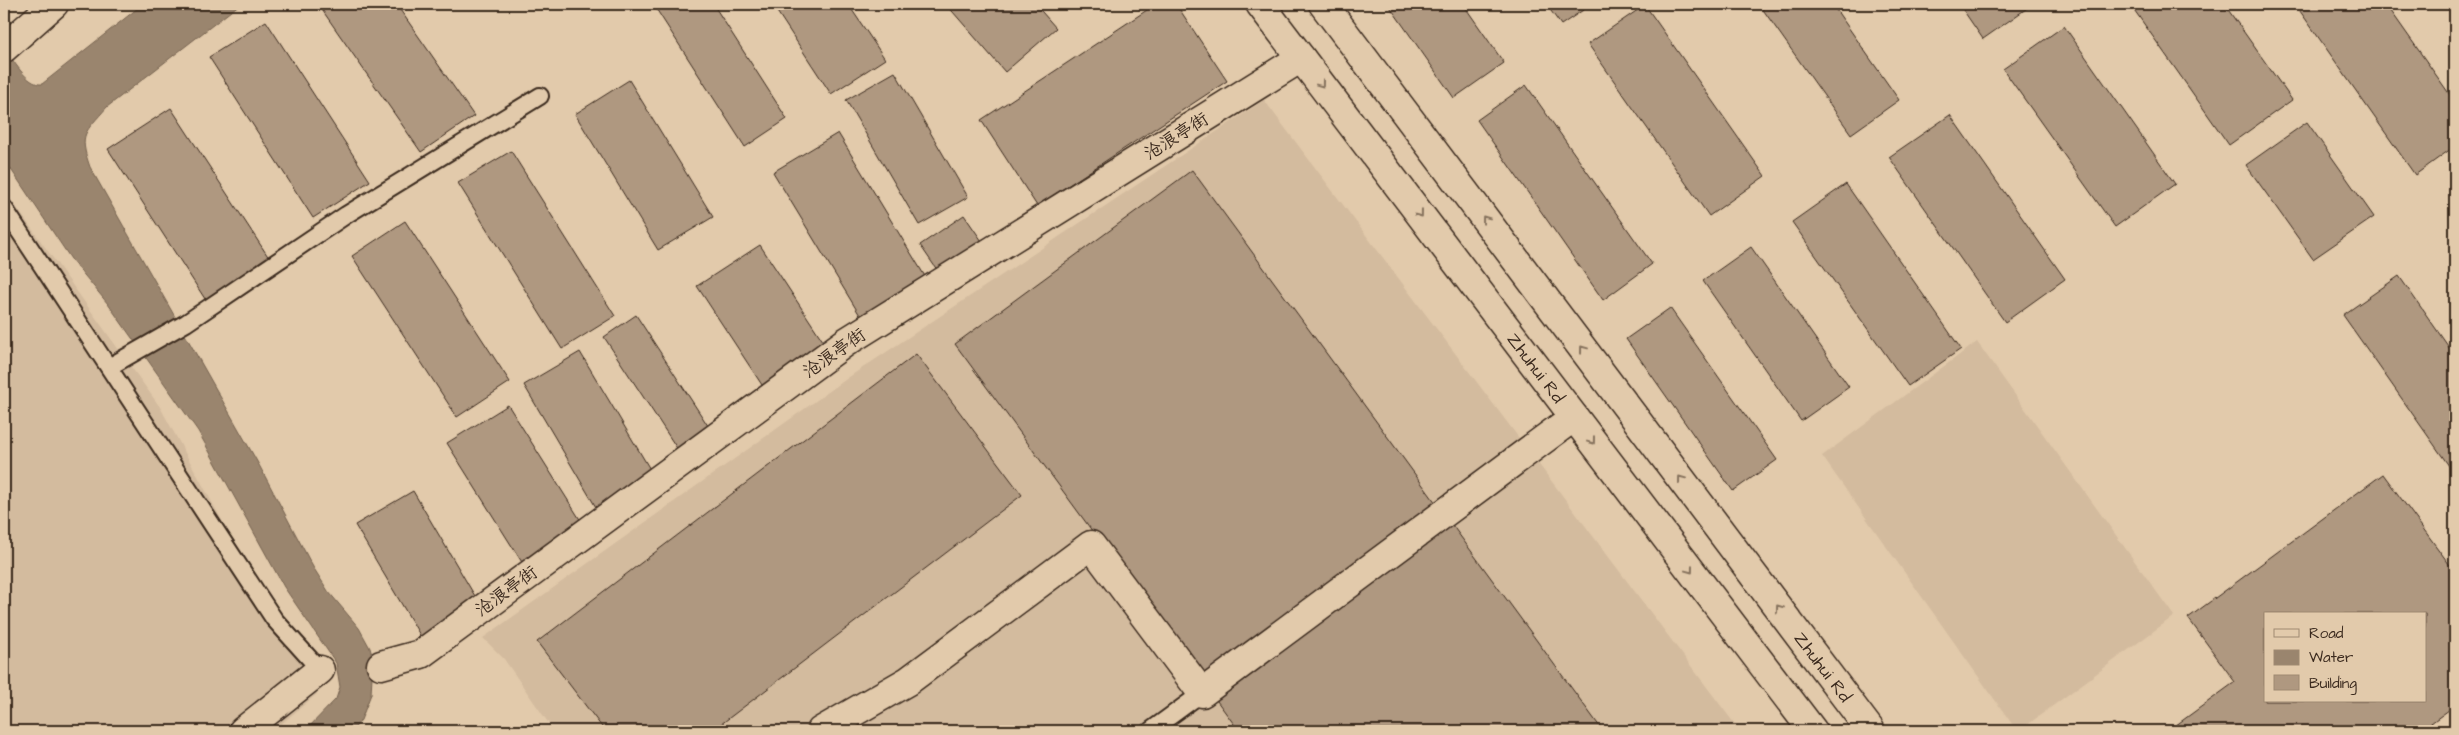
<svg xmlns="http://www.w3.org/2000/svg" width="2459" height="735" viewBox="0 0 2459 735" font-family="'Architects Daughter','LXGW WenKai TC',sans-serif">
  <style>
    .built { fill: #d3bb9e }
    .water { fill: #9a856e; stroke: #74614e }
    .building { fill: #af9880; stroke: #3b2a1e; fill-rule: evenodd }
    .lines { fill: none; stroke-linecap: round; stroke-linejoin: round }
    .service-casing { stroke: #3b2a1e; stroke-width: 20 }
    .minor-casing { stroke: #3b2a1e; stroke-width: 31 }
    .tertiary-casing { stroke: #3b2a1e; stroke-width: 31 }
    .secondary-casing { stroke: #3b2a1e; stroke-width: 31 }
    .service { stroke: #e2caab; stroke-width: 16 }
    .minor { stroke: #e2caab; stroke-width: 28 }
    .tertiary { stroke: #e2caab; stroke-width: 28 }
    .secondary { stroke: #e2caab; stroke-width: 28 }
    .oneway { stroke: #86725d }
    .labels { text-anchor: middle; stroke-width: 4; stroke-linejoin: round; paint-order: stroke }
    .street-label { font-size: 18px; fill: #3b2a1e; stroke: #e2caab }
  </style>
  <rect width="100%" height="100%" fill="#e2caab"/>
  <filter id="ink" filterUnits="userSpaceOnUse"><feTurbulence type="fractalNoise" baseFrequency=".02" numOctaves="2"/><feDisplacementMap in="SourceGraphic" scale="10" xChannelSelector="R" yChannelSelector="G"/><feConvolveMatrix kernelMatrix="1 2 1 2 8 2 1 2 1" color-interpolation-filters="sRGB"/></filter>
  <g filter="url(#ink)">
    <!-- built -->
    <g class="built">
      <path d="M1264,100l476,631h-1186l-50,-72 -21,-21 369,-263z"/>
      <path d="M4,190l156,217 157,287 -44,37h-269z"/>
      <path d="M1977,342l197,274 -155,115h-2l-195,-275z"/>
    </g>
    <!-- water -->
    <path class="water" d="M143,4h97l-133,103c-22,26 -29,26 -17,60l169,298 54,102 15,24 31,37 11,20 3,11 -2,35 -10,26 -9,11h-47l31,-32 4,-12 -4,-24 -52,-76 -86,-156 -90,-127 -37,-45 -67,-100v-111c9,11 23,38 38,36z"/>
    <!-- building -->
    <g class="building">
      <path d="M318,4h78l78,112 -53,36z"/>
      <path d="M653,4h60l74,115 -42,28z"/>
      <path d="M772,4h76l37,55 -54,35z"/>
      <path d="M946,4h89l21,24 -51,44z"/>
      <path d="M1156,4h20l51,77 -190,125 -56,-86z"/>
      <path d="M1388,4h75l41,59 -50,35z"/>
      <path d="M1546,4h46l-31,21z"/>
      <path d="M1759,4h73l67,96 -48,34z"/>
      <path d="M1959,4h74l-50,35z"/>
      <path d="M2130,4h94l68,96 -63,45z"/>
      <path d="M2295,4h91l69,98v44l-40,29z"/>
      <path d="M1645,5l120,171 -56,40 -121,-172z"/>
      <path d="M266,21l104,160 -57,37 -104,-161z"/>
      <path d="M2064,26l111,158 -60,43 -112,-158z"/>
      <path d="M895,72l73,125 -49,28 -73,-125z"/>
      <path d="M629,80l84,137 -55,33 -83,-136z"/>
      <path d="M1526,85l126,179 -49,36 -126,-180z"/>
      <path d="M171,108l100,153 -64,41 -99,-153z"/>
      <path d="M1950,115l115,164 -60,43 -116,-165z"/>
      <path d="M2307,122l67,95 -61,42 -67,-94z"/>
      <path d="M838,133l88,145 -65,39 -88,-145z"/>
      <path d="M511,151l104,165 -53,33 -104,-166z"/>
      <path d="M1192,170l411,561h-364l-284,-387z"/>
      <path d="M1846,184l115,165 -53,37 -116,-164z"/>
      <path d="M964,215l22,32 -44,30 -22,-32z"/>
      <path d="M405,221l105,161 -53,35 -105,-161z"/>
      <path d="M760,245l67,102 -63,41 -67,-102z"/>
      <path d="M1751,247l98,140 -48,34 -98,-140z"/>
      <path d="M2399,276l56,80 -1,117 -111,-158z"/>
      <path d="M1670,308l107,152 -44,31 -107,-152z"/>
      <path d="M636,315l78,120 -32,21 -78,-119z"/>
      <path d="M580,352l77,129 -57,33 -76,-129z"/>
      <path d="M916,354l106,141 -310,236h-107l-68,-89z"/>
      <path d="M508,405l78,124 -61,38 -78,-124z"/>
      <path d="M2383,474l72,98v132l-2,3 -33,24h-252l67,-49 -47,-64zM2265,614h160v87h-160z"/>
      <path d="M413,491l69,117 -58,34 -69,-117z"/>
    </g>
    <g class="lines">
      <!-- service casing -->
      <g class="service-casing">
        <g id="service">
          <path d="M4,208l270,411 46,51"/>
          <path d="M109,367l77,-44 160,-108 194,-119"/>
          <path d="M1150,731l52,-38"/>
        </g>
      </g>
      <!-- minor casing -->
      <g class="minor-casing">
        <g id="minor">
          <path d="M381,665l40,-11 425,-312 455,-284"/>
          <path d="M243,731l77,-61"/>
          <path d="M821,731l87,-50 183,-136 111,148 372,-276"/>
        </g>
      </g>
      <!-- tertiary casing -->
      <g class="tertiary-casing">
        <path id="tertiary" d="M4,48l50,-44"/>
      </g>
      <!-- secondary casing -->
      <g class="secondary-casing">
        <g id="secondary">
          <path d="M1260,4l553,727"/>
          <path d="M1323,4l548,727"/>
        </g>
      </g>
      <!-- service -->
      <use href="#service" class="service"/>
      <!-- minor -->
      <use href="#minor" class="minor"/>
      <!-- tertiary -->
      <use href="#tertiary" class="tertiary"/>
      <!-- secondary -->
      <use href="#secondary" class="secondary"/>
    </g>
    <!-- one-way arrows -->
    <defs><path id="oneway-chevron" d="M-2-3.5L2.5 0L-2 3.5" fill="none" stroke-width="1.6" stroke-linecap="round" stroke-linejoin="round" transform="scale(1.25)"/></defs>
    <g class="oneway">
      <use href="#oneway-chevron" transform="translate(1321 84) rotate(53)"/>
      <use href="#oneway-chevron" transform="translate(1420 214) rotate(53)"/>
      <use href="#oneway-chevron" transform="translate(1485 219) rotate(-127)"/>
      <use href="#oneway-chevron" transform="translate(1583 349) rotate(-127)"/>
      <use href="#oneway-chevron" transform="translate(1592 441) rotate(53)"/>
      <use href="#oneway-chevron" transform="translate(1681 479) rotate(-127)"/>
      <use href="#oneway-chevron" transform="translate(1690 570) rotate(53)"/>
      <use href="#oneway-chevron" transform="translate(1779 608) rotate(-127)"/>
    </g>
  </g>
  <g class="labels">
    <!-- street labels -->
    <g class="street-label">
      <text transform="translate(1176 136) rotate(-32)" y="6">沧浪亭街</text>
      <text transform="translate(834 353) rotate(-35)" y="6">沧浪亭街</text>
      <text transform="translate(1536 368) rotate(53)" y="6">Zhuhui Rd</text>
      <text transform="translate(506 591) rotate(-36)" y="6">沧浪亭街</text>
      <text transform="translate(1823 667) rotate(53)" y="6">Zhuhui Rd</text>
    </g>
  </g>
  <!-- margin -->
  <rect width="2459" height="735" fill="none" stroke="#e2caab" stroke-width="20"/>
  <rect x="10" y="10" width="2439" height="715" fill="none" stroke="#3b2a1e" stroke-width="2" filter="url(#ink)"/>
  <!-- legend -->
  <rect x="2264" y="612" width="162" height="90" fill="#e2caab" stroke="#9f8a73"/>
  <rect x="2274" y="629" width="25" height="8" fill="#e2caab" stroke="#9f8a73"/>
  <text x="2309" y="638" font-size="15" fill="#3b2a1e">Road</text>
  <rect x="2274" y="650" width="25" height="15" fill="#9a856e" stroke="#9f8a73"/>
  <text x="2309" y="662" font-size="15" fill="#3b2a1e">Water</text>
  <rect x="2274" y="675" width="25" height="15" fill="#af9880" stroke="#9f8a73"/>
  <text x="2309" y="688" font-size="15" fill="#3b2a1e">Building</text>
</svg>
